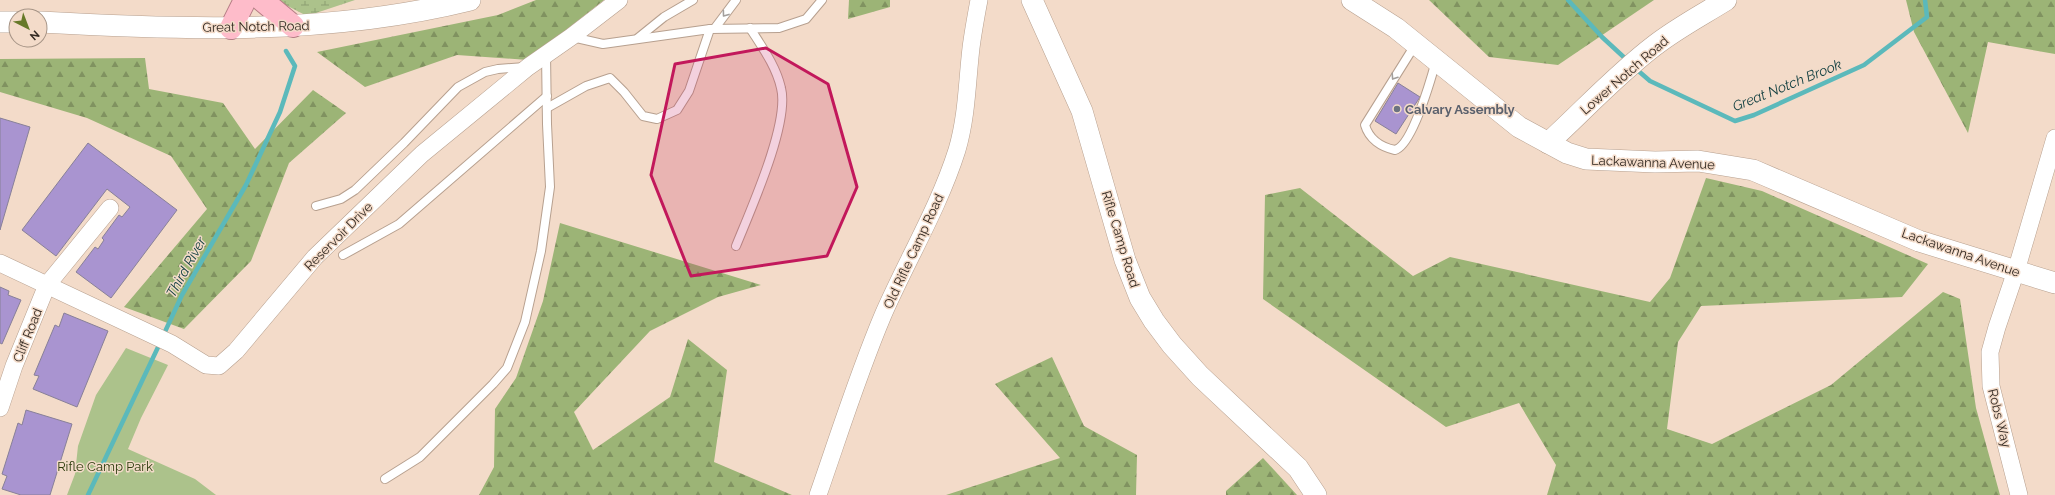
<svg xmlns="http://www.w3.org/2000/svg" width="2055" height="495" viewBox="0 0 2055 495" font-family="Raleway,sans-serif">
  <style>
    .forest { fill: url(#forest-firs) }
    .wetland { fill: url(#wetland-marsh) }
    .park { fill: #acc28b }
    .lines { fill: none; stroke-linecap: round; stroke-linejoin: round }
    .stream { stroke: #5bb9bb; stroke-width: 4.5 }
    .building { fill: #a994d0; stroke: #888098 }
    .service-casing { stroke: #b7a08f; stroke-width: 10 }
    .minor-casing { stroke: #b7a08f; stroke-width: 18 }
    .tertiary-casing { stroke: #b7a08f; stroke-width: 22 }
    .trunk-casing { stroke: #b67e86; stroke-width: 24 }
    .service { stroke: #fff; stroke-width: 8 }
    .minor { stroke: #fff; stroke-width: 17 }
    .tertiary { stroke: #fff; stroke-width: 21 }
    .trunk { stroke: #febcca; stroke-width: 22 }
    .oneway { stroke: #a39f9c }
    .marked { fill: #c2185b; fill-opacity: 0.2; stroke: #c2185b; stroke-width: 3; stroke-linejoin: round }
    .worship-dot { fill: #6b7280; stroke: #f3dbc9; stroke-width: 1.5 }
    .labels { text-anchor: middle; stroke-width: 3; stroke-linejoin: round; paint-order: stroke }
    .street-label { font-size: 13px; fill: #322922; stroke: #f3dbc9 }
    .worship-label { font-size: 13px; font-weight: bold; fill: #5b616d; stroke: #f3dbc9; text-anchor: start }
    .park-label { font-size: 13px; fill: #2d3c0d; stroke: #f3dbc9 }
    .water-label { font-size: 14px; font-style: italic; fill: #144142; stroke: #f3dbc9 }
  </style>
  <defs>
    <pattern id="forest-firs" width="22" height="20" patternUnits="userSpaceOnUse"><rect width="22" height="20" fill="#9cb476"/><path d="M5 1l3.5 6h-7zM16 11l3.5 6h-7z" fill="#809260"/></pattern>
    <pattern id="wetland-marsh" width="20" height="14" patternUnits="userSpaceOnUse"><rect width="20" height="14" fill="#acc28b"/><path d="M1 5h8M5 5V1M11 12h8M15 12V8" fill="none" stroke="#8d9e71"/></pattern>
  </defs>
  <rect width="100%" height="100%" fill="#f3dbc9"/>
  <!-- forest -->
  <g class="forest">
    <path d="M536,0h68l-76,60 -71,-5 -92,32 -48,-35 181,-37z"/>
    <path d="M849,0h41v7l-42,12z"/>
    <path d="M1429,0h225l-96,65 -69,-8z"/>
    <path d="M1906,0h149v54l-67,-12 -20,91 -54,-101z"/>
    <path d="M145,58l4,31 74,14 32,46 58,-59 33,23 -57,50 -38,98 -67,68 -60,-22 83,-98 -36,-53 -84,-38 -87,-26v-33z"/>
    <path d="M1706,178l56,13 166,73 -26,33 -201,9 -23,36 -11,87 45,15 119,-59 112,-93 17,7 16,109 24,87h-453l9,-30 -37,-62 -73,24 -183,-128 2,-104 35,-7 113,88 37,-19 200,45 20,-24z"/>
    <path d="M560,223l201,62 -43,12 -68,34 -76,81 19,38 77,-53 18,-58 39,31 -13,92 78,33h-313l15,-28 1,-58 21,-31 27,-77z"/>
    <path d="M1052,357l32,69 53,29 -1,40h-190l114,-37 -65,-74z"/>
    <path d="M1263,458l34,37h-71v-4z"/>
  </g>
  <!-- wetland -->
  <path class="wetland" d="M276,0h79l-48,16z"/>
  <!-- park -->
  <path class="park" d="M126,348l42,17 -27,53 -13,31 67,30 21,16h-149l8,-21 3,-28 18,-51z"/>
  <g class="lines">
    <!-- stream -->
    <g class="stream">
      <path d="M1568,0l34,37 26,24"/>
      <path d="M1635,68l15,13 85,40 19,-6 110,-50 63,-48 -2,-17"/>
      <path d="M163,336l19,-41 64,-110 34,-73 15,-46 -9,-15"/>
      <path d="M88,495l72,-152"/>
    </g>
  </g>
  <!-- building -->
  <g class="building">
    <path d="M1398,83l22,14 -24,37 -21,-13z"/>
    <path d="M0,118l30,9 -30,103z"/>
    <path d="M88,143l89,67 -66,88 -35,-26 19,-25 3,2 6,-9 -2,-2 17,-23 3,2 8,-10 -23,-18 -51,67 -34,-26z"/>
    <path d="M0,287l9,4 -1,4 13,5 -19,44 -2,-1z"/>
    <path d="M64,313l44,18 -31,76 -44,-18 6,-13 -5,-1 21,-50 4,2z"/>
    <path d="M26,410l46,14 -22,71h-29l-19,-6 5,-13 -5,-2 16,-51 4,2z"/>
  </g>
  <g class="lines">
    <!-- service casing -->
    <g class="service-casing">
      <g id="service">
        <path d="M715,28l21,-28"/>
        <path d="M572,37l31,7 107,-15 69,-1 27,-9 16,-19"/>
        <path d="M638,38l26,-21 29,-17"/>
        <path d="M1415,45l-50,80c4,14 16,22 30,25 17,-4 36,-71 41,-89"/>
        <path d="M547,108l39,-22 24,-8 14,14 19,24 14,3 20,-9 12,-19 21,-62"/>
        <path d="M316,206l25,-7 14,-9 49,-47 54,-56 27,-15 13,-3 27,-2"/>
        <path d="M736,246c14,-35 54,-123 45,-158 -5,-22 -19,-41 -31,-60"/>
        <path d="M343,255l56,-31 148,-128"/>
        <path d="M385,479l35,-22 73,-73 14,-16 18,-46 16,-71 9,-64 -3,-63 -1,-70"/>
      </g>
    </g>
    <!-- minor casing -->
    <g class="minor-casing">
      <g id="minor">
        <path d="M0,263l172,81 34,21 13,1 17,-15 79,-94 107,-103 106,-87 43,-30 48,-37"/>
        <path d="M0,408l14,-42 33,-81 63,-77"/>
        <path d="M818,495c21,-60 40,-121 65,-180 24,-55 56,-108 74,-165 10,-34 10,-68 14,-102 2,-16 5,-32 8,-48"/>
        <path d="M2019,495l-28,-109 -1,-34 7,-25 19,-56 39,-133"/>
      </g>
    </g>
    <!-- tertiary casing -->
    <g class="tertiary-casing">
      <g id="tertiary">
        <path d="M1032,0l50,111 43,149 15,38 14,23 18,24 28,31 98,92 18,27"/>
        <path d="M1352,0l44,28 123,99 48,26 19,6 69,3 43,-1 55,9 166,71 136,42"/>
        <path d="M0,22h16"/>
        <path d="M40,22c144,8 289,13 430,-22"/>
        <path d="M1548,143c35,-32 68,-68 106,-97 23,-18 48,-31 72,-46"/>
      </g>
    </g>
    <!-- trunk casing -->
    <g class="trunk-casing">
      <g id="trunk">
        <path d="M262,0l31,26"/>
        <path d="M231,28l14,-28"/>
      </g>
    </g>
    <!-- service -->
    <use href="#service" class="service"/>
    <!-- minor -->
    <use href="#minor" class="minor"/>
    <!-- tertiary -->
    <use href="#tertiary" class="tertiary"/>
    <!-- trunk -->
    <use href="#trunk" class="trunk"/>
  </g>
  <!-- one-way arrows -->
  <defs><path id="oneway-chevron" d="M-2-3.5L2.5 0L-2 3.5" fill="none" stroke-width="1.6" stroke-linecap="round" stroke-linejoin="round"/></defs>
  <g class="oneway">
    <use href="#oneway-chevron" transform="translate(725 14) rotate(126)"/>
    <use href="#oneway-chevron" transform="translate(1394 77) rotate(123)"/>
  </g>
  <!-- marked area -->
  <path class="marked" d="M766,48l62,36 29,103 -30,69 -136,20 -40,-101 24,-111z"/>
  <!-- markers -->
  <circle class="worship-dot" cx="1397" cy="109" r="4"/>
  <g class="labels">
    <!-- street labels -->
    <g class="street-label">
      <text transform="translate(256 26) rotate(-1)" y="5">Great Notch Road</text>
      <text transform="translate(1624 75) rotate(-41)" y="5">Lower Notch Road</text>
      <text transform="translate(1653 162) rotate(2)" y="5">Lackawanna Avenue</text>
      <text transform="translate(338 236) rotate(-45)" y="5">Reservoir Drive</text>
      <text transform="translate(1121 239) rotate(73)" y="5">Rifle Camp Road</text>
      <text transform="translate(913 251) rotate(-65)" y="5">Old Rifle Camp Road</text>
      <text transform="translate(1961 252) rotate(19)" y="5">Lackawanna Avenue</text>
      <text transform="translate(27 335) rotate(-68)" y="5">Cliff Road</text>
      <text transform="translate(2000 418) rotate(76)" y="5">Robs Way</text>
    </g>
    <!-- worship labels -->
    <g class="worship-label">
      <text x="1405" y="114">Calvary Assembly</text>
    </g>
    <!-- park labels -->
    <g class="park-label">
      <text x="105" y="471">Rifle Camp Park</text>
    </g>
    <!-- water labels -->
    <g class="water-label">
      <text transform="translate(1787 85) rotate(-22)" y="5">Great Notch Brook</text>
      <text transform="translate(186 267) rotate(-61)" y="5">Third River</text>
    </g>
  </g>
  <!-- north arrow -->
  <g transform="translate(28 28) rotate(138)"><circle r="19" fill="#f3dbc9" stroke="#a69486"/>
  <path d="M0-3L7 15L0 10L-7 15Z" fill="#667928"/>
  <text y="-6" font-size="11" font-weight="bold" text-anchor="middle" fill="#322922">N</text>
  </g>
</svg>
